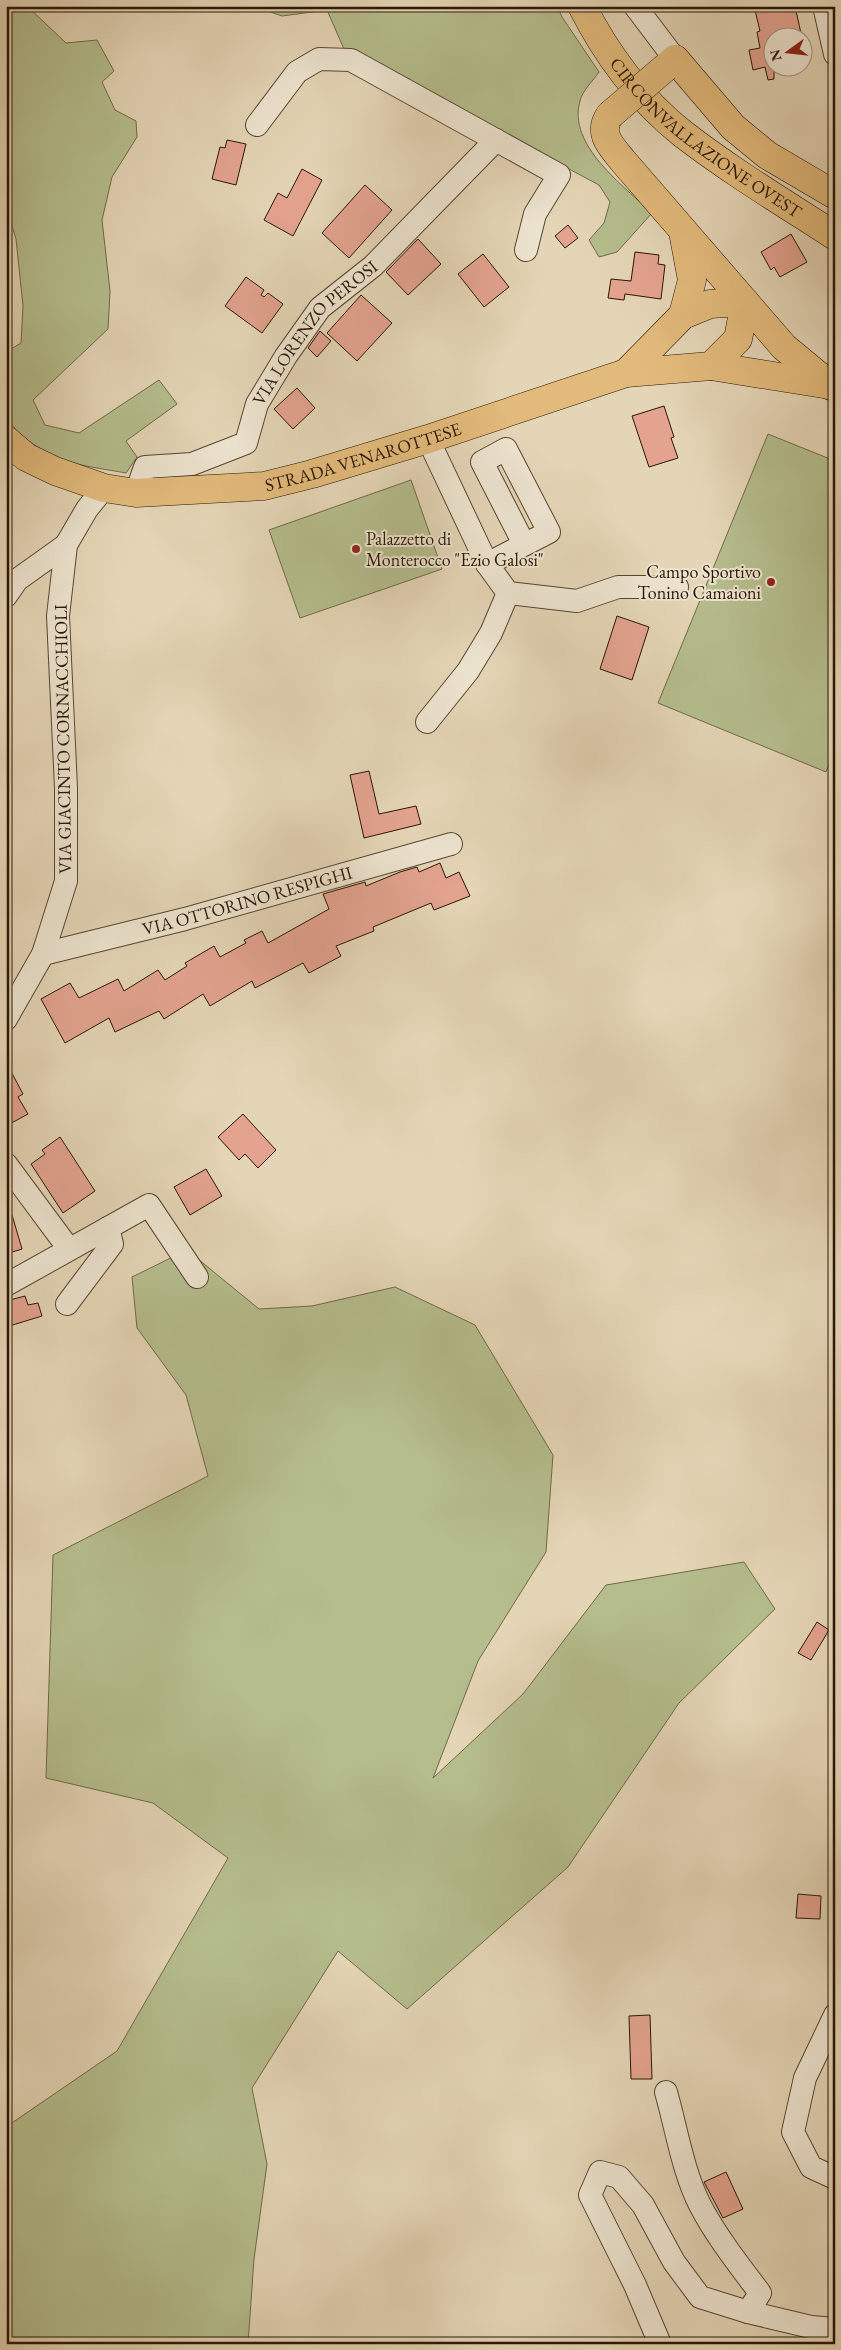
<svg xmlns="http://www.w3.org/2000/svg" width="841" height="2350" viewBox="0 0 841 2350" font-family="'EB Garamond',serif">
  <style>
    .green { fill: #b5bd8d; stroke: #706a48 }
    .building { fill: #e3a38f; stroke: #2a1604 }
    .lines { fill: none; stroke-linecap: round; stroke-linejoin: round }
    .minor-casing { stroke: #584630; stroke-width: 24 }
    .major-casing { stroke: #2a1604; stroke-width: 29 }
    .minor { stroke: #ede4d0; stroke-width: 22 }
    .major { stroke: #e2ba7b; stroke-width: 28 }
    .major-bridge-casing { stroke: #2a1604; stroke-width: 29; stroke-linecap: butt }
    .major-bridge { stroke: #e2ba7b; stroke-width: 28 }
    .poi-dot { fill: #8f2418; stroke: #ede4d0; stroke-width: 2 }
    .labels { text-anchor: middle; stroke-width: 4; stroke-linejoin: round; paint-order: stroke }
    .street-label { font-size: 18px; fill: #2a1604; stroke: #ede4d0 }
    .poi-label { font-size: 18px; fill: #2a1604; stroke: #ede4d0; text-anchor: start }
  </style>
  <rect width="100%" height="100%" fill="#e4d5b6"/>
  <filter id="stains"><feTurbulence type="fractalNoise" baseFrequency=".004" numOctaves="4"/><feColorMatrix values="0 0 0 0 .2 0 0 0 0 .09 0 0 0 0 .02 0 0 0 .5 -.17"/></filter>
  <radialGradient id="worn" r=".72"><stop offset=".6" stop-color="#630" stop-opacity="0"/><stop offset="1" stop-color="#630" stop-opacity=".3"/></radialGradient>
  <!-- green -->
  <g class="green">
    <path d="M6,6h21l39,37 31,-3 17,31 -12,11 13,28 21,11 1,16 -25,40 -10,43 8,71 -2,38 -75,71 12,25 34,8 80,-53 18,24 -51,37 11,16 -11,16c-20,-4 -44,-6 -64,-14 -20,-8 -48,-24 -56,-45v-62l15,-9 2,-37 -7,-67 -10,-33z"/>
    <path d="M253,6h304l5,11 37,55c-6,9 -17,19 -19,29 -13,44 44,85 72,112l-35,39 -18,5 -10,-17 15,-17 6,-21 -11,-17 -255,-136 -17,-39 -45,6z"/>
    <path d="M768,434l67,27v289l-9,22 -168,-69z"/>
    <path d="M411,480l31,89 -142,49 -31,-88z"/>
    <path d="M187,1250l72,59 53,-3 83,-19 80,38 78,130 -7,97 -68,109 -45,117 90,-84 83,-109 138,-23 31,47 -96,94 -111,164 -161,142 -69,-58 -86,137 15,76 -13,95 -6,85h-242v-217l111,-76 111,-193 -75,-55 -107,-25 7,-223 155,-79 -22,-81 -49,-67 -5,-51z"/>
  </g>
  <!-- building -->
  <g class="building">
    <path d="M754,6h41l7,32h-28v41l-6,1 -3,-13 -12,3 -4,-20 11,-2 -3,-16 3,-1z"/>
    <path d="M227,140l19,4 -10,41 -24,-6 8,-32 5,1z"/>
    <path d="M302,169l20,11 -29,56 -29,-16 14,-27 9,5z"/>
    <path d="M365,185l27,25 -43,48 -27,-25z"/>
    <path d="M568,225l10,13 -13,10 -10,-12z"/>
    <path d="M791,234l16,28 -27,15 -6,-10 -3,3 -10,-18z"/>
    <path d="M418,239l23,25 -33,31 -22,-23z"/>
    <path d="M635,252l24,3 -1,9 7,1 -4,34 -36,-5 -1,6 -16,-2 3,-19 20,2z"/>
    <path d="M483,254l26,33 -25,20 -26,-33z"/>
    <path d="M246,277l18,13 -3,5 3,2 4,-4 15,11 -21,29 -37,-27z"/>
    <path d="M361,295l31,28 -35,38 -30,-28z"/>
    <path d="M320,331l11,10 -14,16 -9,-9z"/>
    <path d="M297,388l18,20 -22,21 -19,-20z"/>
    <path d="M664,406l10,31 -3,1 7,20 -29,9 -17,-51z"/>
    <path d="M617,616l32,11 -17,53 -32,-11z"/>
    <path d="M369,771l10,43 37,-8 5,18 -57,14 -14,-63z"/>
    <path d="M440,863l6,15 13,-6 11,24 -36,14 -3,-7 -58,24 1,4 -38,15 5,10 -32,17 -6,-10 -48,25 -3,-7 -42,25 -7,-12 -39,25 -5,-8 -44,21 -6,-14 -44,25 -24,-44 29,-16 9,15 39,-19 6,12 34,-21 7,10 22,-14 -2,-3 29,-17 6,11 26,-14 -2,-3 18,-9 6,12 61,-34 -6,-15 42,-12 1,4 34,-14 17,-5 2,5z"/>
    <path d="M6,1062l17,32 -5,3 10,17 -22,12z"/>
    <path d="M243,1114l33,36 -18,18 -13,-14 -6,6 -21,-23z"/>
    <path d="M60,1137l35,54 -32,22 -32,-49 14,-10 -3,-4z"/>
    <path d="M206,1169l16,27 -32,19 -16,-28z"/>
    <path d="M10,1208l12,41 -16,5v-45z"/>
    <path d="M25,1296l3,9 10,-2 4,13 -36,11v-26z"/>
    <path d="M817,1622l12,8 -18,30 -13,-7z"/>
    <path d="M798,1894l23,2 -1,23 -24,-1z"/>
    <path d="M650,2015l2,64h-21l-2,-63z"/>
    <path d="M726,2172l17,37 -20,9 -19,-36z"/>
  </g>
  <g class="lines">
    <!-- minor casing -->
    <g class="minor-casing">
      <g id="minor">
        <path d="M635,6l40,53"/>
        <path d="M824,6l11,48"/>
        <path d="M257,125l40,-53 22,-13 32,1 208,115 -24,39 -9,36"/>
        <path d="M428,439l59,125 21,29 69,8 41,-14h59"/>
        <path id="s1" d="M136,493l9,-26 47,-3 54,-21 11,-39 29,-48 34,-48 53,-42 123,-126"/>
        <path d="M487,564l62,-32 -43,-83 -24,13 42,82"/>
        <path d="M6,596l11,-16 49,-35"/>
        <path d="M427,722l41,-51 23,-38 17,-40"/>
        <path id="s2" d="M43,954l142,-35 266,-75"/>
        <path d="M6,1019l37,-65 23,-73v-93l-8,-172 8,-71 21,-36 17,-21"/>
        <path d="M6,1164l63,85"/>
        <path d="M6,1285l143,-80 48,72"/>
        <path d="M67,1304l45,-60 -4,-16"/>
        <path d="M835,2015l-30,63 -12,54 18,35 24,11"/>
        <path d="M666,2092c10,35 17,80 34,113 16,31 39,60 60,88l-12,19"/>
        <path d="M660,2344l-25,-59 -45,-90 10,-23 19,5 24,28 31,57 26,35 48,15 63,15 24,2"/>
      </g>
    </g>
    <!-- major casing -->
    <g class="major-casing">
      <g id="major">
        <path id="s3" d="M582,6c24,48 59,95 101,128 48,37 101,69 152,102"/>
        <path d="M666,67l9,-8 58,68 34,28 68,40"/>
        <path d="M610,115c-13,18 1,31 13,46l161,186 47,39"/>
        <path d="M683,315l9,-35 -9,-48"/>
        <path d="M711,366l119,19"/>
        <path d="M626,373l57,-58 27,-11 35,-2"/>
        <path id="s4" d="M6,440l20,17 29,14 49,17 32,5 128,-7 48,-12 116,-35 198,-66 85,-7 27,-27 7,-37"/>
      </g>
    </g>
    <!-- minor -->
    <use href="#minor" class="minor"/>
    <!-- major -->
    <use href="#major" class="major"/>
    <!-- major-bridge casing -->
    <g class="major-bridge-casing">
      <path id="major-bridge" d="M610,115l56,-48"/>
    </g>
    <!-- major-bridge -->
    <use href="#major-bridge" class="major-bridge"/>
  </g>
  <!-- markers -->
  <g class="poi-dot">
    <circle cx="356" cy="549" r="5"/>
    <circle cx="771" cy="582" r="5"/>
  </g>
  <g class="labels">
    <!-- street labels -->
    <g class="street-label">
      <text dy="6" stroke="none"><textPath href="#s3" startOffset="184">CIRCONVALLAZIONE OVEST</textPath></text>
      <text dy="6" stroke="none"><textPath href="#s1" startOffset="266">VIA LORENZO PEROSI</textPath></text>
      <text dy="6" stroke="none"><textPath href="#s4" startOffset="374">STRADA VENAROTTESE</textPath></text>
      <text transform="translate(63 739) rotate(-91)" y="6">VIA GIACINTO CORNACCHIOLI</text>
      <text dy="6" stroke="none"><textPath href="#s2" startOffset="211">VIA OTTORINO RESPIGHI</textPath></text>
    </g>
    <!-- poi labels -->
    <g class="poi-label">
      <text x="366" y="545">Palazzetto di<tspan x="366" dy="21">Monterocco "Ezio Galosi"</tspan></text>
      <text x="761" y="578" text-anchor="end">Campo Sportivo<tspan x="761" dy="21">Tonino Camaioni</tspan></text>
    </g>
  </g>
  <!-- margin -->
  <rect width="841" height="2350" fill="none" stroke="#e4d5b6" stroke-width="25"/>
  <rect x="8" y="8" width="826" height="2335" fill="none" stroke="#2a1604" stroke-width="2.5"/>
  <rect x="12" y="12" width="816" height="2325" fill="none" stroke="#2a1604"/>
  <!-- north arrow -->
  <g transform="translate(788 52) rotate(255)"><circle r="24" fill="#ede4d0" stroke="#9f927e"/>
  <path d="M0-4L9 19L0 12L-9 19Z" fill="#8f2418"/>
  <text y="-8" font-size="14" font-weight="bold" text-anchor="middle" fill="#2a1604">N</text>
  </g>
  <rect width="100%" height="100%" filter="url(#stains)"/>
  <rect width="100%" height="100%" fill="url(#worn)"/>
</svg>
